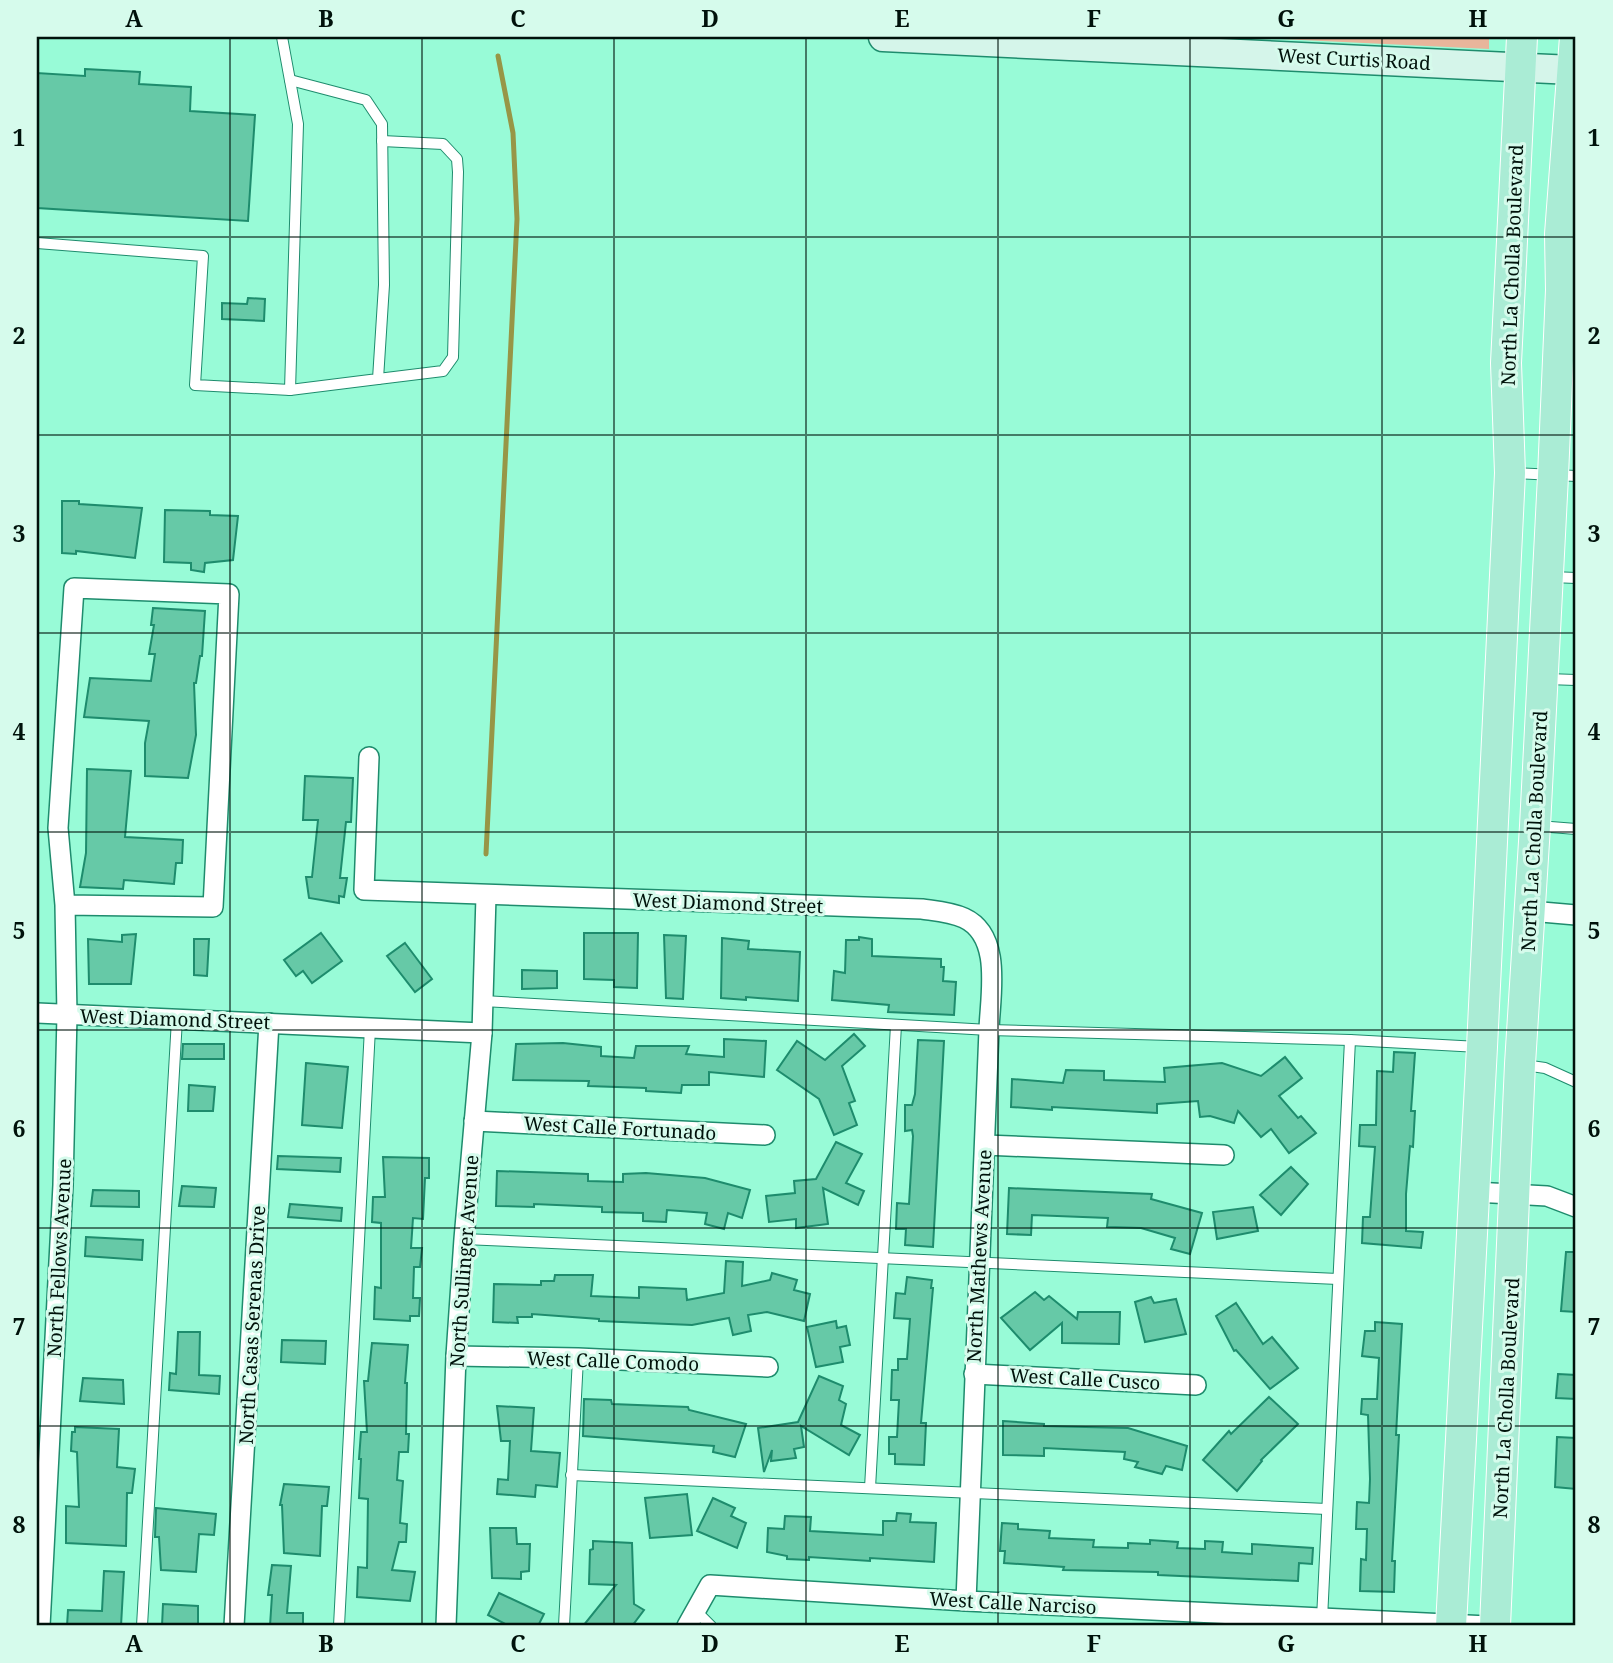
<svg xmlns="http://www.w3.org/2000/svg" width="1613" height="1663" viewBox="0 0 1613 1663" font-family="'Noto Serif',serif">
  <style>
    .green { fill: #e8b59b }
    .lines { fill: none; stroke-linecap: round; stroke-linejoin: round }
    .stream { stroke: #979646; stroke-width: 5 }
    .building { fill: #66c9a7; stroke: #1e8c6d; stroke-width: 2 }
    .lane-casing { stroke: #1e8c6d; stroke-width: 12 }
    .street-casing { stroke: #1e8c6d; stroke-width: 22 }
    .secondary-casing { stroke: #1e8c6d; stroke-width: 31 }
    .primary-casing { stroke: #fff; stroke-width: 32 }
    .lane { stroke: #fff; stroke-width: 10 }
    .street { stroke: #fff; stroke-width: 19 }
    .secondary { stroke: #d5f5ea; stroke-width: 28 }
    .primary { stroke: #aaecd5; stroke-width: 30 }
    .grid { fill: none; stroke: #00120b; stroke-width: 2; stroke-opacity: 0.55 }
    .labels { text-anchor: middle; stroke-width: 6; stroke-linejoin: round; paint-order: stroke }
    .street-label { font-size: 19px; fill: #00120b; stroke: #d6fbec }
    .neatline { fill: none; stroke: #00120b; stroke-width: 2.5 }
    .grid-label { font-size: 23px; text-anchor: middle; font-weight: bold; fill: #00120b }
  </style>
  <rect width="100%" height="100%" fill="#98fbd7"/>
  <!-- green -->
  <path class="green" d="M1237,37h252v12z"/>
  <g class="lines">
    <!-- stream -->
    <path class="stream" d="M486,854l31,-635 -4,-86 -15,-77"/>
  </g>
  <!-- building -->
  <g class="building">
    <path d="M85,69l55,3 -1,12 52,3 -1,24 65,4 -7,106 -211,-13v-135l48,3z"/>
    <path d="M248,298l17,1 -1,22 -42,-2v-16l25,1z"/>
    <path d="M62,501h17v3l63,4 -7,50 -59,-7v3l-14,-1z"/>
    <path d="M165,510l45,1v4l28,1 -5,44 -28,3 -1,9 -13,-2v-7l-27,-1z"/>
    <path d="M153,608l52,3 -3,45h-2l-4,27h-2l2,52 -8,43 -43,-2v-33l4,-22 -65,-4 6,-39 61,3 4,-27h-6l5,-29h-3z"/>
    <path d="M87,769l44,2 -6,66 58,3 -1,23h-6l-2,21 -50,-4 -1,9 -43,-2 6,-34z"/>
    <path d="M305,776l48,2 -2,44h-5l-6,56h7l-3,19 -5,-1v7l-30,-5 -3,-21h6l6,-57h-15z"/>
    <path d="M321,933l21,28 -30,22 -9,-12 -7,5 -12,-16z"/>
    <path d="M584,933h54l-1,55 -23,-1v-7l-30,-1z"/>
    <path d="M136,934l-5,50h-42l-1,-45 34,3v-7z"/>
    <path d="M664,935l22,1 -3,63 -17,-1z"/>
    <path d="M859,937l13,2v17l69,3v8h3l-1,14 13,1 -2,33 -66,-3 1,-7 -57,-5 2,-29 11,2 1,-33h13z"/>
    <path d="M722,938l27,3 -1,8 52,3 -2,49 -52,-4v3l-25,-2z"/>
    <path d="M194,939h15l-2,37 -13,-1z"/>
    <path d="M405,943l27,36 -17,13 -28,-36z"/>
    <path d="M522,970l35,1v17l-35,1z"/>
    <path d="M854,1034l11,12 -23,20 13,35 -6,2 8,22 -23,10 -15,-36 -42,-29 20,-29 28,19z"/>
    <path d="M724,1039l42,2 -2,36 -55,-5v13h-27l-1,8 -35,-2v-3l-58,-2 1,-5 -76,-1 3,-36 47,-1 38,4v9l33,2 2,-12h53l-3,8 38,3z"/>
    <path d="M918,1040l26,1 -11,206 -28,-2 1,-16h-10l1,-26 12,1 4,-68 -1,-6 -7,1v-26h7l3,-11z"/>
    <path d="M183,1044h41v15h-42z"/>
    <path d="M1394,1052l21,1 -4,58h4l-2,36 -3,-1 -4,48v37l17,1 -2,16 -59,-5 1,-26h7l5,-70 -16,-1 1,-21h16l1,-54 16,1z"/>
    <path d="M1285,1057l17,21 -23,18 19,22 3,-2 15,17 -27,20 -18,-24 -10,8 -23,-26 -4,12 -24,-7 -10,1 -2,-16 -41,3v9l-105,-6v3l-41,-3 1,-28 51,4 3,-13 38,1v9l61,2 -1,-14 58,-5 39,13z"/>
    <path d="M306,1063l42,4 -6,61 -40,-3z"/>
    <path d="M189,1085l26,2 -2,24h-25z"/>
    <path d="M836,1142l26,12 -16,29 18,8 -6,14 -35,-17 5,36 -32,4v-9l-27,3 -3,-26 29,-3 -1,-12 22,-2z"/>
    <path d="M278,1156l63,2 -1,14 -63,-3z"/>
    <path d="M383,1157l46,1v20h-4l-2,41 -10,-1 -2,30h11l-2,19h-6l-1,31h7l-1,18h-9v5l-36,-2 1,-32 6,1v-65l-9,-1 1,-25h12z"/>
    <path d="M1291,1167l17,17 -27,31 -21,-20z"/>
    <path d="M497,1171l91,3v7l35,1v-8l23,-1 59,5 45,12 -8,28 -14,-5 -4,16 -19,-5 2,-11 -40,-3 -1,12 -23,-1v-8l-41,-1v-5l-68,-3v3l-38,-1z"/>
    <path d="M182,1186l34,2 -2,19 -35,-1z"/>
    <path d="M1009,1188l143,6 -1,5 51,14 -12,41 -19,-5 4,-11 -34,-10 -34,-1 1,-9 -76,-3 -1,20 -24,-1z"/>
    <path d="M93,1190l46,1v16l-48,-1z"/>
    <path d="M290,1204l52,4 -1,13 -53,-4z"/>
    <path d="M1253,1207l5,24 -41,8 -4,-27z"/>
    <path d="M86,1237l57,3 -1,20 -57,-4z"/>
    <path d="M1566,1252h10v60l-15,-1z"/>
    <path d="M726,1261l17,1 -1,24 28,-6 2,-7 25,7 -3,10 16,4 -6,27 -37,-9 -19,3 3,16 -18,4 -4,-17 -37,7 -93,-4v-2l-67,-5v3h-15l1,6 -25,-1 1,-38 47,1v-4h13l1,-6h38l-2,21 48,2v-11l47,2 1,11 37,-7z"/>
    <path d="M907,1277l25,3 -1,8h2l-12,135h5l-2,42 -29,-1v-10h-6v-17h8l2,-37h-8l1,-30h6v-11h9l3,-40 -16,-1 2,-25 9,1z"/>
    <path d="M1035,1292l9,8 5,-4 28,23 1,-7h42l-1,32 -57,-1v-20l-32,27 -29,-32z"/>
    <path d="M1151,1297l3,6 22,-4 10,35 -41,8 -10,-40z"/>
    <path d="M1236,1303l27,41 9,-7 26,31 -28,21 -34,-39 -2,1 -18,-35z"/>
    <path d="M836,1321l1,7 9,-2 4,19 -10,2 3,15 -27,5 -9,-40z"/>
    <path d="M1375,1322l27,2 -6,111h3l-7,126h3l-1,31 -34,-1 1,-32 5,1 1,-31h-11l1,-27 12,1 1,-24 -2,-64 -7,-1 1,-15h15l2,-41 -17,-2 3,-25h10z"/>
    <path d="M178,1332h22l-1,43 21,1 -1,18 -50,-4 1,-17 6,1z"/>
    <path d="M282,1340l44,1 -1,23 -44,-2z"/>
    <path d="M372,1343l36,2 -3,38h2l-1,51h3l-1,18h-9l-2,28 6,1 -3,42 7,1 -1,18h-7l-7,28 23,2 -5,29 -53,-4 1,-30 9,1 1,-69 -9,-1 2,-39h-2l2,-27h6l-3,-51h4z"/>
    <path d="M1558,1374l18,1v24l-20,-1z"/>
    <path d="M819,1376l24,10 -4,14 7,4 -5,21 19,10 -11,20 -48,-29 3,21 -10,2 2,9 -25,3 1,-11 -8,22 -6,-44 40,-6z"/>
    <path d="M83,1378l40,2 1,24 -44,-3z"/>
    <path d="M1269,1397l29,27 -37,36 1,1 -25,30 -34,-31 26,-29 2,3z"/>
    <path d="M584,1399l27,1 1,4 76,3 1,3 57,14 -11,33 -22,-5 1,-6 -131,-10z"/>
    <path d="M497,1406l37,2 -3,43 29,2 -3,34 -21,-2 -1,12 -38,-3 1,-15 10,1 2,-39h-9z"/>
    <path d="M1003,1421l41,3v2l84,2 59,18 -5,24 -16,-4 -4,8 -27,-7 3,-5 -14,-3 1,-7 -81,-4v8l-41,-1z"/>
    <path d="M75,1427l44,2 -2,38 18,2 -3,24h-5l-1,53 -60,-3v-37l13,1 -2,-55 -6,-1 1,-19h3z"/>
    <path d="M1557,1437l19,1v51l-21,-2z"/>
    <path d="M284,1484l45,3 -2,19h-5l-2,50 -36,-3 -2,-48h-2z"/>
    <path d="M687,1494l5,41 -42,3 -5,-40z"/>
    <path d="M713,1498l22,10 -4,8 15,7 -9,25 -40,-17z"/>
    <path d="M156,1508l60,6 -2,21 -15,-1 -3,38 -35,-2 -2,-33h-4z"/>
    <path d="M897,1513l14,1 -1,8 26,1 -2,39 -64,-4v3l-61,-4v3l-22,-1v-3l-20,-4 1,-24 16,1 1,-13 26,1 -1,14 73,4v-14h13z"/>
    <path d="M1002,1523l16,1v5l32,2 -1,7 45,2 -1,7 35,1v-5l22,1v-4l28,2 -1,6 28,1v-8l18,1 -1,10 30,2v-10l61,4 -1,16 -13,-1 -1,18 -140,-6v-3l-95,-2 1,-3 -60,-4 1,-12h-5z"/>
    <path d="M490,1528h26l1,16h13l-1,27 -8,1v7l-29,-1z"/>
    <path d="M593,1541l39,2 2,61 10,6 -12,16h-49l33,-41 -27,-1 1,-34 3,-1z"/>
    <path d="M272,1565l19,1 -4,47h16v13h-33l2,-31h-4z"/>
    <path d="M104,1571l20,1 -3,54h-54l1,-16 34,1z"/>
    <path d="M499,1593l45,21 -6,12h-29l-21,-11z"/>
    <path d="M163,1604l35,2v20h-36z"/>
  </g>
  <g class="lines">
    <!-- lane casing -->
    <g class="lane-casing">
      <g id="lane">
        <path d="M37,243l166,13 -8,129 95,5 8,-266 -16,-87"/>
        <path d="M378,379l65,-8 10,-14 5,-185 -1,-13 -14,-15 -61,-3"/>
        <path d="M290,390l88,-11 6,-94 -2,-161 -16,-24 -76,-20"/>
        <path d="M1514,473l62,3"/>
        <path d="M1552,577l24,1"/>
        <path d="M1547,679l29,1"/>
        <path d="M1538,826l38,3"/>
        <path d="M483,1001l506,29 361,10 129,7"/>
        <path d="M1524,1065l21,3 31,14"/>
        <path d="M464,1239l874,40"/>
        <path d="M571,1475l756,34"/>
        <path d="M870,1488l26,-463"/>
        <path d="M696,1611l15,15"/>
        <path d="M1322,1619l28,-579"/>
        <path d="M142,1626l35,-607"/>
        <path d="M339,1626l31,-598"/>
        <path d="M564,1626l14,-268"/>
      </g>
    </g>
    <!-- street casing -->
    <g class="street-casing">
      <g id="street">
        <path d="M369,757l-5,133 558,19c14,2 29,3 42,9 39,18 26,78 25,112l-23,571"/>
        <path d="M1530,911l46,4"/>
        <path d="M37,1013l445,20"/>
        <path d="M474,1121l291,14"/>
        <path d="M985,1145l239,10"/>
        <path d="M1474,1192l73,4 29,11"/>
        <path d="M456,1356l122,2 190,9"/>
        <path d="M974,1374l222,11"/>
        <path d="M40,1626l23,-441 4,-170 -2,-110 -7,-77 16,-240 155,6 -16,313 -148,-2"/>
        <path d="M234,1626l35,-603"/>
        <path d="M446,1626l10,-270 8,-117 18,-206 4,-137"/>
        <path d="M687,1626l23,-41 256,16 522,25"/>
      </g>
    </g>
    <!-- secondary casing -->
    <g class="secondary-casing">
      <path id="secondary" d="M883,37l690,33"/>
    </g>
    <!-- primary casing -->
    <g class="primary-casing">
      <g id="primary">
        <path d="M1451,1626l31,-579 28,-574 -4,-110 16,-326"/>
        <path d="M1495,1626l25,-562 15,-238 18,-350 8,-186 -1,-56 15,-197"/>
      </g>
    </g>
    <!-- lane -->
    <use href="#lane" class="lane"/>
    <!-- street -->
    <use href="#street" class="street"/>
    <!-- secondary -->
    <use href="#secondary" class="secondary"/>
    <!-- primary -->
    <use href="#primary" class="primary"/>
  </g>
  <!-- grid -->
  <path class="grid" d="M230,37v1589M422,37v1589M614,37v1589M806,37v1589M998,37v1589M1190,37v1589M1382,37v1589M37,237h1539M37,435h1539M37,633h1539M37,832h1539M37,1030h1539M37,1228h1539M37,1426h1539"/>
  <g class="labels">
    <!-- street labels -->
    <g class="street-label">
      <text transform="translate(1354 59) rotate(3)" y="7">West Curtis Road</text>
      <text transform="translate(1512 265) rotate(-88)" y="7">North La Cholla Boulevard</text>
      <text transform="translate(1534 831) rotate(-87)" y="7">North La Cholla Boulevard</text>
      <text transform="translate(728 903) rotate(2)" y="7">West Diamond Street</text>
      <text transform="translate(175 1019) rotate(2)" y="7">West Diamond Street</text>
      <text transform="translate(620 1128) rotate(3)" y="7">West Calle Fortunado</text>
      <text transform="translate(979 1256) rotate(-87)" y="7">North Mathews Avenue</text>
      <text transform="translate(59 1258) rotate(-87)" y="7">North Fellows Avenue</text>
      <text transform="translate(464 1261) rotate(-86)" y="7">North Sullinger Avenue</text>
      <text transform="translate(252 1325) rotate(-87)" y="7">North Casas Serenas Drive</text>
      <text transform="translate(613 1361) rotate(2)" y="7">West Calle Comodo</text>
      <text transform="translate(1085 1379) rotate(3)" y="7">West Calle Cusco</text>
      <text transform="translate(1506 1398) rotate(-87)" y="7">North La Cholla Boulevard</text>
      <text transform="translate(1013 1603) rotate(3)" y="7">West Calle Narciso</text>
    </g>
  </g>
  <!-- border -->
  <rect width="1613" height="1663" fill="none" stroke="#d6fbec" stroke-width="77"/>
  <rect x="38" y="38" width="1536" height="1586" class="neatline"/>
  <g class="grid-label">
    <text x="134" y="27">A</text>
    <text x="326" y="27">B</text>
    <text x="518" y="27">C</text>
    <text x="710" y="27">D</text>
    <text x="902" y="27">E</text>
    <text x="1094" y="27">F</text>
    <text x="1286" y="27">G</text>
    <text x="1478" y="27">H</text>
    <text x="19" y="146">1</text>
    <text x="1594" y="146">1</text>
    <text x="19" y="344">2</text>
    <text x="1594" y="344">2</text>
    <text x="19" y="542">3</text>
    <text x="1594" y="542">3</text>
    <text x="19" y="740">4</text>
    <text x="1594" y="740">4</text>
    <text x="19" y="939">5</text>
    <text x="1594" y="939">5</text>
    <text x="19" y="1137">6</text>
    <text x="1594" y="1137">6</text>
    <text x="19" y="1335">7</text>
    <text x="1594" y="1335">7</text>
    <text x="19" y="1533">8</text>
    <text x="1594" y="1533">8</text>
    <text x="134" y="1652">A</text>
    <text x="326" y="1652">B</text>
    <text x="518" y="1652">C</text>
    <text x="710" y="1652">D</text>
    <text x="902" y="1652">E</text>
    <text x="1094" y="1652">F</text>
    <text x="1286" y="1652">G</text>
    <text x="1478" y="1652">H</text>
  </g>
</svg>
